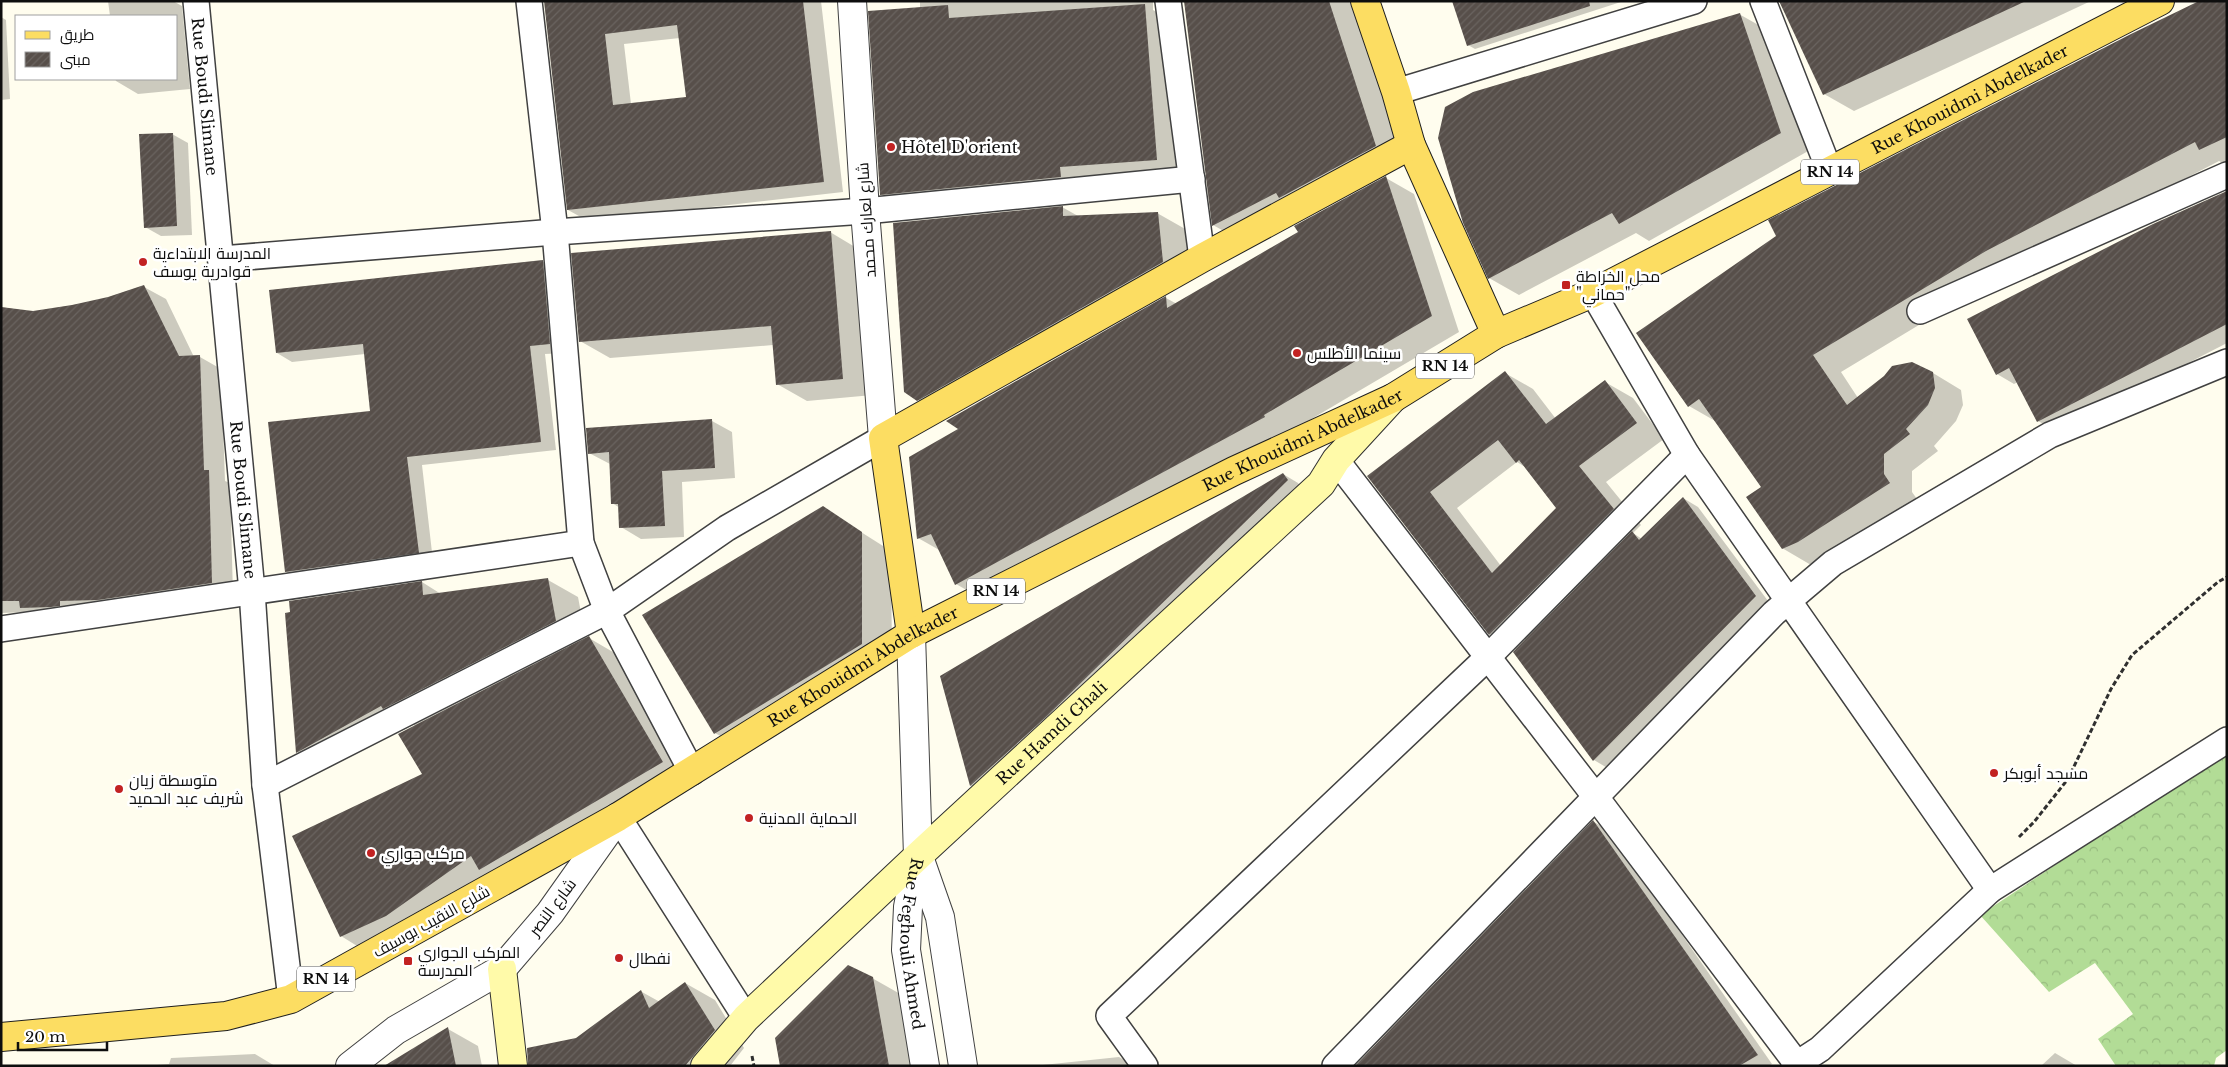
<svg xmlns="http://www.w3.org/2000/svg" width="2228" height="1067" viewBox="0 0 2228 1067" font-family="'Libre Baskerville',Cairo,serif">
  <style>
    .forest { fill: url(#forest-crowns) }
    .shadow { fill: #0003; fill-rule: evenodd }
    .building { fill: url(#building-hatch); fill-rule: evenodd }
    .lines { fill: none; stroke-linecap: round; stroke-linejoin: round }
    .minor-casing { stroke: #414141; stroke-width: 28 }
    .tertiary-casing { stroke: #414141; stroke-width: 30 }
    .secondary-casing { stroke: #303030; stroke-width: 30 }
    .primary-casing { stroke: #1f1f1f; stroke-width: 30 }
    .path { stroke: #303030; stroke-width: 3; stroke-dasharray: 5 2.5; stroke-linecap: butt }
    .minor { stroke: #fff; stroke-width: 25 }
    .tertiary { stroke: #fff; stroke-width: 28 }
    .secondary { stroke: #fffaa9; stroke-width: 28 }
    .primary { stroke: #fcdd62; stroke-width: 28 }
    .poi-dot { fill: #c22222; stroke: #fff; stroke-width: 2 }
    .labels { text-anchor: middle; stroke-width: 5; stroke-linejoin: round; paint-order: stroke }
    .shield { fill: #fff; stroke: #565656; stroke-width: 1 }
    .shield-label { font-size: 15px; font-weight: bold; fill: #0e0e0e }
    .street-label { font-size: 16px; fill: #0e0e0e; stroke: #fff }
    .poi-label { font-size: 16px; fill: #0e0e0e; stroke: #fff; text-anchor: start }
  </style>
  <defs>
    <pattern id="forest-crowns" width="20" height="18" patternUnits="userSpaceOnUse" patternTransform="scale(1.25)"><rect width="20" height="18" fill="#b2dc96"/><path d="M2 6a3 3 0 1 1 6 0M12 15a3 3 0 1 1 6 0" fill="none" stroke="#98bc80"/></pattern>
    <pattern id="building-hatch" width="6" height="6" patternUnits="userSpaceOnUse" patternTransform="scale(1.25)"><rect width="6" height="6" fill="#574f4a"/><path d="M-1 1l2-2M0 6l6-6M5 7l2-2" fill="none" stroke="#6a6460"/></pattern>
  </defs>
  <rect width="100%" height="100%" fill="#fffdee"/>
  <!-- forest -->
  <path class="forest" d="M2227,751v299l-11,8 -2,8h-98l-18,-27 35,-25 -38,-51 -46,29 -69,-77z"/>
  <!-- shadow -->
  <g class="shadow">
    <path d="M108,1h65l9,5 8,83 -52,5 -22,-13 -1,-2h61v-63h-66z"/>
    <path d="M545,1h276l22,191 -255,29 -20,-11zM680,38l7,60 -56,6 -7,-60z"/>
    <path d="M920,1h233v9l21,12 12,154 -275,36 -30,-18 39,-186z"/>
    <path d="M1186,1h165l54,162 -162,79 -30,-17z"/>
    <path d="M1454,1h170l-149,48 -7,-4z"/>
    <path d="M1781,1h310l-237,110 -30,-17z"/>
    <path d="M2227,1v164l-8,-4 -204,106 -174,105 17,26 75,-25 28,17 2,15 -7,16 -22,25 4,5 -26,20v21l5,7 -90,58 -16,8 -29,-17 -19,-60 -46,-66 -28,-16z"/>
    <path d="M1739,14l30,17 41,119 -161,91 -13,-8 -117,62 -30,-17 -25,-56z"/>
    <path d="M1,17l5,3 4,79 -9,1z"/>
    <path d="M172,134l16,9 4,92 -31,1 -16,-9z"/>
    <path d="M1386,178l28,16 45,138 -168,99 -307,169 -28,-16 -15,-33 -23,-13 42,-109 -12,-8 218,-123 11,6 123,-71z"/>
    <path d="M2227,192v151l-171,88 -18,-10 -20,-39 -4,2 -17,-10z"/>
    <path d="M1062,207l16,9 79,-3 30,17 5,49 -244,138 -30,-17z"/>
    <path d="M830,232l30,18 13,145 -66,6 -30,-17 -4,-39 -163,13 -30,-17z"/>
    <path d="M543,262l15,9 7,82 -20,1 11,96 -134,15 11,96 -131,19 -16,-8 86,-160 -7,-58 -73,8 -15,-9z"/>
    <path d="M144,287l22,12 28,58h6l21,12 4,112 5,2 3,112 -203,17 -29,1v-306l32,5 75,-13z"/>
    <path d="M1505,373l28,16 23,30 49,-37 28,16 31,41 -58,43 35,43 -8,8 9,6 41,-41 15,9 73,98 -162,164 -15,-9 -77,-110 -27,-16 -121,-157zM1517,462l10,6 30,40 -56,58 -44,-58z"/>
    <path d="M712,421l20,11 3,46 -53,4 2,55 -43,2 -20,-12 -1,-19 -8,-5 -2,-39 -21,-11z"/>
    <path d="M1283,474l15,9 5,6 -317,305 -15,-8 -30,-110z"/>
    <path d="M823,508l68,43 1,110 -147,89 -30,-17z"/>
    <path d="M548,580l30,17 8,42 3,-1 29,17 74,124 -322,175 -29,-18 83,-161 -9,-49 -5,-3 -83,46 -30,-17 -11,-138 136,-32 19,12z"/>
    <path d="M1594,822l15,8 163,234 -3,2h-414z"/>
    <path d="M872,978l30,17 13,71h-134z"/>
    <path d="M685,983l30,17 29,48 -14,18h-199l46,-27 65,-47 18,10z"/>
    <path d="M448,1029l30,17 4,20h-95z"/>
    <path d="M2055,1053l22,13h-36z"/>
    <path d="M255,1054l20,12h-130l24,-2 2,-6z"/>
    <path d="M1119,1057l16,9h-102z"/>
  </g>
  <!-- building -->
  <g class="building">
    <path d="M544,1h259l21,181 -257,28zM677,25l9,72 -73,8 -8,-71z"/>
    <path d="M1184,1h145l47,145 -97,52 -3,-5 -64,33z"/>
    <path d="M1452,1h137l1,5 -123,40z"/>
    <path d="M1779,1h247l-203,94z"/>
    <path d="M2199,1h28v136l-28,13 -4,-8 -209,109 -173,104 34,50 37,-29 8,-10 20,-4 21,10 2,16 -7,17 -22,24 4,5 -26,20v20l6,9 -92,59 -16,7 -36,-52 15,-10 -62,-88 -11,8 -52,-74 140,-97 -8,-16 363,-186z"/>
    <path d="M1145,4l12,156 -97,7 1,10 -181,18 -12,-184 80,-6 1,13z"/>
    <path d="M1740,13l41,120 -162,91 -7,-11 -124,66 -25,-56 -25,-85 7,-31 28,-15z"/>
    <path d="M173,133l4,93 -33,2 -5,-94z"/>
    <path d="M1386,176l46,140 -168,99 1,2 -310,168 -24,-51 -14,5 -8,-82 49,-28 -12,-8 220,-125 1,12 131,-76 -4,-6z"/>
    <path d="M2227,191v133l-190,98 -28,-54 -13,7 -29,-56 186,-95z"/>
    <path d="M1063,206v10l95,-4 5,50 -246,139 -13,-9 -11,-169z"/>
    <path d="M831,231l12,148 -67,6 -5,-59 -192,16 -8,-89z"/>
    <path d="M543,260l7,84 -20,2 11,96 -134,15 12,96 -134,19 -17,-150 102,-11 -7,-67 -87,9 -7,-63z"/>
    <path d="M144,285l35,71 21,-1 4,115h5l3,113 -114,17 -38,1v5l-9,1 -31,1 -1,-7h-18v-294l32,4 39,-6 36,-8z"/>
    <path d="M1505,371l41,53 59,-44 32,43 -58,43 35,43 -125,126 -122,-159zM1498,440l18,23 3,-3 37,48 -64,65 -62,-81z"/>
    <path d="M712,419l3,49 -53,3 3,55 -46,2 -1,-24h-7l-2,-52 -21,2 -2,-26z"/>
    <path d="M1283,473l5,7 -243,238 -75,68 -30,-110z"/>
    <path d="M1683,497l73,99 -163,165 -80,-109 119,-121 7,9z"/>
    <path d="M823,506l39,26v112l-148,90 -72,-119z"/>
    <path d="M548,578l8,43 -173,88 -2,-3 -85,47 -11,-140 5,-1 -1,-11 133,-20 1,14z"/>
    <path d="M589,636l74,126 -184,108 -8,-14 -85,60 -46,21 -48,-101 130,-62 -24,-40z"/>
    <path d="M1593,820l165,235 -19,11h-384z"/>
    <path d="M848,965l25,12 16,89h-109l-5,-28z"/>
    <path d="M685,982l30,48 -30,36h-157l-1,-18 49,-10 65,-48 8,18z"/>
    <path d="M448,1027l8,39h-72z"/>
  </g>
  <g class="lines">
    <!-- minor casing -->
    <g class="minor-casing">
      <g id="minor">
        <path id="s1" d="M196,1l56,590 13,194 26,214"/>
        <path d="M529,1l26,231 26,311 26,68 85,161"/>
        <path d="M1168,1l34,257"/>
        <path d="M1763,1l67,171"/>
        <path d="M1396,92l298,-91"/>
        <path d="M221,259l334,-27 310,-21 327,-32"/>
        <path d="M1593,293l94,162 303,435"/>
        <path d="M1920,311l307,-136"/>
        <path d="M1336,460l259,336 202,268"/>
        <path d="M1,629l580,-86"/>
        <path d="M265,785l342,-174 120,-83 156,-90"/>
        <path d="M618,817l128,201"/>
        <path d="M1145,1066l-36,-50 378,-358 200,-203"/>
        <path d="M1335,1066l439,-453 59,-50 217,-128 177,-73"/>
        <path d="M1794,1066l26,-17 170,-159 237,-150"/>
      </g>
    </g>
    <!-- tertiary casing -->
    <g class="tertiary-casing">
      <g id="tertiary">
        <path d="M852,1l13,210 18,227"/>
        <path id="s2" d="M911,634l7,222 -10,51 -2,43 19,116"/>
        <path d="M919,857l21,60 23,149"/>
        <path d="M350,1066l46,-36 106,-61 48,-56 68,-96"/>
      </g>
    </g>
    <!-- secondary casing -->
    <g class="secondary-casing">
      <g id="secondary">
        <path d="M502,969l11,97"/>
        <path id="s3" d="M705,1066l41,-48 172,-162 403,-372 15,-24 57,-62"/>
      </g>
    </g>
    <!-- primary casing -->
    <g class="primary-casing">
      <g id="primary">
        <path d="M1365,1l31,91 15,53 85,189"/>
        <path d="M911,634l-28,-196 319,-180 209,-113"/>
        <path id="s4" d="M1,1037l225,-21 65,-17 327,-182 293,-183 323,-163 159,-73 103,-64 97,-41 567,-292"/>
      </g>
    </g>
    <!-- path -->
    <g class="path">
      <path d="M2019,837l15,-15 34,-43 43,-90 21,-34 86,-73 9,-5"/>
      <path d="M752,1056l2,10"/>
    </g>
    <!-- minor -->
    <use href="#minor" class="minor"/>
    <!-- tertiary -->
    <use href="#tertiary" class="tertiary"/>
    <!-- secondary -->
    <use href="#secondary" class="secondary"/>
    <!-- primary -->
    <use href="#primary" class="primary"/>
  </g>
  <!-- markers -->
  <g class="poi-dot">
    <circle cx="891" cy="147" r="5"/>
    <circle cx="143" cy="262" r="5"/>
    <rect x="1561" y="280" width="10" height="10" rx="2.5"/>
    <circle cx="1297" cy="353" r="5"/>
    <circle cx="1994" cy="773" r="5"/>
    <circle cx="119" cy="789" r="5"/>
    <circle cx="749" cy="818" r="5"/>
    <circle cx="371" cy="853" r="5"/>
    <circle cx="619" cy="958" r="5"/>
    <rect x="403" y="956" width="10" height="10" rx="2.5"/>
  </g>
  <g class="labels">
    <!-- shield labels -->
    <g class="shield">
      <rect x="1801" y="159.5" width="58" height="25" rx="4"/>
      <rect x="1416" y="353.5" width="58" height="25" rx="4"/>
      <rect x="967" y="578.5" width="58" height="25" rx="4"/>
      <rect x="297" y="966.5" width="58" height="25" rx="4"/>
    </g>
    <g class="shield-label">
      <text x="1830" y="177">RN 14</text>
      <text x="1445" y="371">RN 14</text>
      <text x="996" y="596">RN 14</text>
      <text x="326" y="984">RN 14</text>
    </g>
    <!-- street labels -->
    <g class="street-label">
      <text dy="6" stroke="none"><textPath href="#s1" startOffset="96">Rue Boudi Slimane</textPath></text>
      <text dy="6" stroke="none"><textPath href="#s4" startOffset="2200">Rue Khouidmi Abdelkader</textPath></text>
      <text transform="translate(866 220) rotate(-94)" y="6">شارع لعارك محمد</text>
      <text dy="6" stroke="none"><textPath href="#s4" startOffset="1450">Rue Khouidmi Abdelkader</textPath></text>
      <text dy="6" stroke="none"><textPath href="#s1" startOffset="501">Rue Boudi Slimane</textPath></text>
      <text dy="6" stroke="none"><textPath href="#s4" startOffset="955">Rue Khouidmi Abdelkader</textPath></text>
      <text dy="6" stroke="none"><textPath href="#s3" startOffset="481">Rue Hamdi Ghali</textPath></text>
      <text transform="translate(552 907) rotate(-53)" y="6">شارع النصر</text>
      <text transform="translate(431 921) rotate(-29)" y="6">شلرع النقيب بوسيف</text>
      <text dy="6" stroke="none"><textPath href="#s2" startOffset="311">Rue Feghouli Ahmed</textPath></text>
    </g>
    <!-- poi labels -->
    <g class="poi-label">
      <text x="901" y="153">Hôtel D'orient</text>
      <text x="153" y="259">المدرسة الابتداءية<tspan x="153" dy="18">قوادرية يوسف</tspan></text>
      <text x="1576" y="282">محل الخراطة<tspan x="1576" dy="18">"حماني"</tspan></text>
      <text x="1307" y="359">سينما الأطلس</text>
      <text x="2004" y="779">مسجد أبوبكر</text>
      <text x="129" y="786">متوسطة زيان<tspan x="129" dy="18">شريف عبد الحميد</tspan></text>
      <text x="759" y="824">الحماية المدنية</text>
      <text x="381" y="859">مركب جواري</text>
      <text x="418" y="958">المركب الجواري<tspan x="418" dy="18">المدرسة</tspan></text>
      <text x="629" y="964">نفطال</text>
    </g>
  </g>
  <!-- border -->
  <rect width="2228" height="1067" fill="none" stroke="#0e0e0e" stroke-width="5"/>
  <!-- legend -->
  <rect x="15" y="15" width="162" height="65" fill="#ffffff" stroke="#9f9f9f"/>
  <rect x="25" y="31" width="25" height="8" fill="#fcdd62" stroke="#9f9f9f"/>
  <text x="60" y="40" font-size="15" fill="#0e0e0e">طريق</text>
  <rect x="25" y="52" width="25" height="15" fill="url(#building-hatch)" stroke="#9f9f9f"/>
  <text x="60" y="65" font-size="15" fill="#0e0e0e">مبنى</text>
  <!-- scale -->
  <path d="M18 1042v8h89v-8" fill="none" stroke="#0e0e0e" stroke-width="2.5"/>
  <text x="25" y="1042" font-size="15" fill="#0e0e0e" stroke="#ffffff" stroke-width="4" paint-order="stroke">20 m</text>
</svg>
